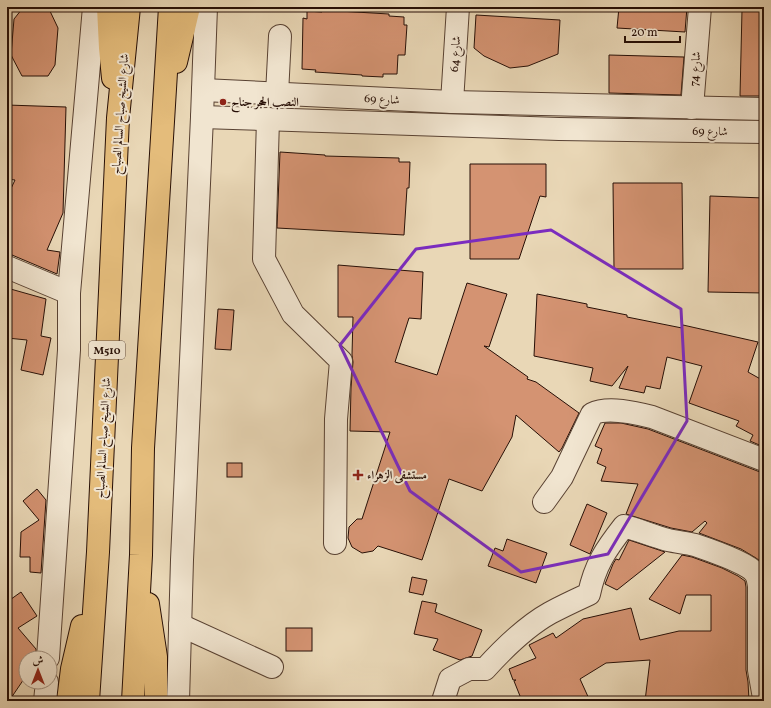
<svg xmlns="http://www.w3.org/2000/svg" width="771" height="708" viewBox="0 0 771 708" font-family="Vollkorn,Amiri,serif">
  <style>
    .building { fill: #d49372; stroke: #270f06 }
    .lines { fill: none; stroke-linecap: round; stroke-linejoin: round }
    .minor-casing { stroke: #584132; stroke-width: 24 }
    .highway-casing { stroke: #270f06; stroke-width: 24 }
    .minor { stroke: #f1e5d0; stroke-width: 22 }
    .highway { stroke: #e4bc7b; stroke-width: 22 }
    .marked { fill: none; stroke: #7b2cbf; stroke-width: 3; stroke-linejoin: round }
    .poi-dot { fill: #8f2418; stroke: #f1e5d0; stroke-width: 1.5 }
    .labels { text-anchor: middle; stroke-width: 4; stroke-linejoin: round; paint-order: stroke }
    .shield { fill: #f1e5d0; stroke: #644f43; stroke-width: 1 }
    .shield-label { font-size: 11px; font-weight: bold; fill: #270f06 }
    .street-label { font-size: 12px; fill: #270f06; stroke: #f1e5d0 }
    .poi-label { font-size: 12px; font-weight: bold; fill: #270f06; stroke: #f1e5d0; text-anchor: start }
  </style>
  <rect width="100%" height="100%" fill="#e9d7b6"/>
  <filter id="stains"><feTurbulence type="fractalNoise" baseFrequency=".005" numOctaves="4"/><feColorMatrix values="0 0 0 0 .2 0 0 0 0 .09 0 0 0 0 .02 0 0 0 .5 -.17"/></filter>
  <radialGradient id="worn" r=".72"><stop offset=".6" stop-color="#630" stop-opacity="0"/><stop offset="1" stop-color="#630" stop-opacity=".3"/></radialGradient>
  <!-- building -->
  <g class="building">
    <path d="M619,7h68l-2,25 -68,-4z"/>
    <path d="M22,9h27l9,19 -3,37 -7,11h-26l-11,-21 3,-36z"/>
    <path d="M322,10l67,4v2l15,1v8h3l-2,30h-7l-1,19h-14v3l-21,-1v-1l-47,-3 1,-2 -14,-1 1,-51 4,1v-8l15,1z"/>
    <path d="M742,10l22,1v85h-24z"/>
    <path d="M476,15l84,5 -2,34 -30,12 -18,2 -26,-12 -10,-8z"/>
    <path d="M609,55l75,2 -3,38 -72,-2z"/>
    <path d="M7,105l59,2 -3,106 -16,37 13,2 -3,22 -45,-19h-5v-58l8,-17 -8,-1z"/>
    <path d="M280,152l45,3v1l74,2v4h11l-1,26h-2l-3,47 -127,-7z"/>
    <path d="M470,164h76v33l-6,-1 -21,63h-49z"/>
    <path d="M613,183h69l1,86h-69z"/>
    <path d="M710,196l54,2v95l-56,-1z"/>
    <path d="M338,265l85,7 -2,47 -12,-1 -14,44 42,13 30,-92 40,11 -18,53 -5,-1 44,31 -1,2 9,3 43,31 -17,35 -3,4 -43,-37 -4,22 -30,54 -33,-12 -27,81 -44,-14 -5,5 -11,2 -10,-6 -4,-9 1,-11 8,-8h5l28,-87 -40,-1 1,-43 2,-26 -1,-7 1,-38h-15z"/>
    <path d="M7,288l39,11 -5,37 10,2 -8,37 -22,-5 6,-30 -20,-2z"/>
    <path d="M537,294l50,10v3l40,8v2l55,11 1,-3 75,17 -10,30 16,9v66l-14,-6 3,-6 -17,-9 3,-5 -50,-18 13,-37 -35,-9 -7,32 -14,-3 -2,7 -25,-5 9,-22 -16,20 -22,-5 3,-13 -59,-12z"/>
    <path d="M218,309l16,1 -3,40 -16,-1z"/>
    <path d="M605,423h16l27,6 112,43h4v92l-8,-6 -15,-9 -42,-16 8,-10 -2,-2 -13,11 -21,-4 -45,-14 12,-30 -37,-3 5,-14 -9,-4 5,-14 -7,-3z"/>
    <rect x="227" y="463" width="15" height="14"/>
    <path d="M37,489l9,11 -5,73 -11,-1v-15h-10l1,-25 18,-12 -16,-19z"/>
    <path d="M587,504l20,9 -17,41 -20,-9z"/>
    <path d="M507,539l40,14 -11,30 -48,-17 7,-18 8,3z"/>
    <path d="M629,540l36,12 -48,38 -12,-6 8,-20 3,-5 3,1z"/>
    <path d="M682,555l10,2 30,11 16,8 7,5 1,6v83l2,12 1,19h-104l5,-41 -44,3 -26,16 10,22h-68l-8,-20 2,-1h-3l-4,-11 27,-11 -7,-13 24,-12 3,5 27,-19 48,-11 9,32 39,-9h32v-36h-25l-6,19 -31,-15z"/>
    <path d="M412,577l15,3 -4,15 -14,-3z"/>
    <path d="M21,592l16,24 -19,12 18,21v9h-10v18l-17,25h-2v-99z"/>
    <path d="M422,601l15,3 -2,8 47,18 -10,26 -12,4 -27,-10 5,-11 -24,-5z"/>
    <rect x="286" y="628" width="26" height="23"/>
  </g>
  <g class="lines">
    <!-- minor casing -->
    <g class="minor-casing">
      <g id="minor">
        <path d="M203,90l249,12 312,7"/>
        <path d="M277,94l3,-58"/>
        <path d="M452,102l6,-95"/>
        <path d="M692,108l8,-101"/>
        <path d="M202,117l357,12 205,3"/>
        <path d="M268,119l-4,140 29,55 48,47 -5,58 -1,124"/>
        <path d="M7,267l62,26"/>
        <path d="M544,502l18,-25 30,-63c16,-8 44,-1 60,3l112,43"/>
        <path d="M180,625l92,42"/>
        <path d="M48,658l21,-308v-57l25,-286"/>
        <path d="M45,701l2,-19"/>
        <path d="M178,701l4,-141 20,-443 4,-110"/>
        <path d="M443,701l7,-22 19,-10h16c19,-21 40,-42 65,-56 13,-7 26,-13 39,-19 6,-29 17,-45 35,-68 15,4 29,10 44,14 9,2 19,3 27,5 12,4 52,18 59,27 4,4 4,9 5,14v84l5,28"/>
      </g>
    </g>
    <!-- highway casing -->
    <g class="highway-casing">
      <g id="highway">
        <path d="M108,7l2,41 3,30"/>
        <path d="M176,62l13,-55"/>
        <path d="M148,604l8,53v44"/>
        <path d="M68,701l4,-32 10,-43"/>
        <path d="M88,701l10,-149 20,-434 11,-111"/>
        <path d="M133,701l8,-146 2,-107 27,-441"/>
      </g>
    </g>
    <!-- minor -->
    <use href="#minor" class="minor"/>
    <!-- highway -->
    <use href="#highway" class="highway"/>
  </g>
  <!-- marked area -->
  <path class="marked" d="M551,230l130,79 6,112 -79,133 -87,18 -111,-81 -70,-146 76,-96z"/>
  <!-- markers -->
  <g class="poi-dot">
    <circle cx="223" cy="102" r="4"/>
    <path d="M356 469h4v4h4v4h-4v4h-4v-4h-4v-4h4z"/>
  </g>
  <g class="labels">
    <!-- shield labels -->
    <rect class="shield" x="89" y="341" width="36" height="18" rx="3"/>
    <g class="shield-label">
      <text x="107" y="354">M510</text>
    </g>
    <!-- street labels -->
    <g class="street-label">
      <text transform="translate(455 54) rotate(-86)" y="4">شارع 64</text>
      <text transform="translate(695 69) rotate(-86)" y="4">شارع 74</text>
      <text transform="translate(382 99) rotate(3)" y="4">شارع 69</text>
      <text transform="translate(120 114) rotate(-86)" y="4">شارع الشيخ صباح السالم الصباح</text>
      <text transform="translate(710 131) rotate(1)" y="4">شارع 69</text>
      <text transform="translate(103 438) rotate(-87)" y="4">شارع الشيخ صباح السالم الصباح</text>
    </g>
    <!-- poi labels -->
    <g class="poi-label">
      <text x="231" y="106">النصب الحجر جناح</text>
      <text x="367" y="479">مستشفى الزهراء</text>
    </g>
  </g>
  <!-- margin -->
  <rect width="771" height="708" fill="none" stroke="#e9d7b6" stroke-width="24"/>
  <rect x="8" y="8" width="755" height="692" fill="none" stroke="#270f06" stroke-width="2"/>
  <rect x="12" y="12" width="747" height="684" fill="none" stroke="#270f06"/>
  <!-- north arrow -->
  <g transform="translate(38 670)"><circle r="19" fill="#f1e5d0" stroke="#a08f7f"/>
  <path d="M0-3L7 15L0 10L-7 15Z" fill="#8f2418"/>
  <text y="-6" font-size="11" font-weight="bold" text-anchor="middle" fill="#270f06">ش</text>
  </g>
  <!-- scale -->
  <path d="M625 36v6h55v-6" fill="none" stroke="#270f06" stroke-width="2"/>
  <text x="631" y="36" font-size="12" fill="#270f06" stroke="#f1e5d0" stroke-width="3" paint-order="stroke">20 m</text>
  <rect width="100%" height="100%" filter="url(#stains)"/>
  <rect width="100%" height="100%" fill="url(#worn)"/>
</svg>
